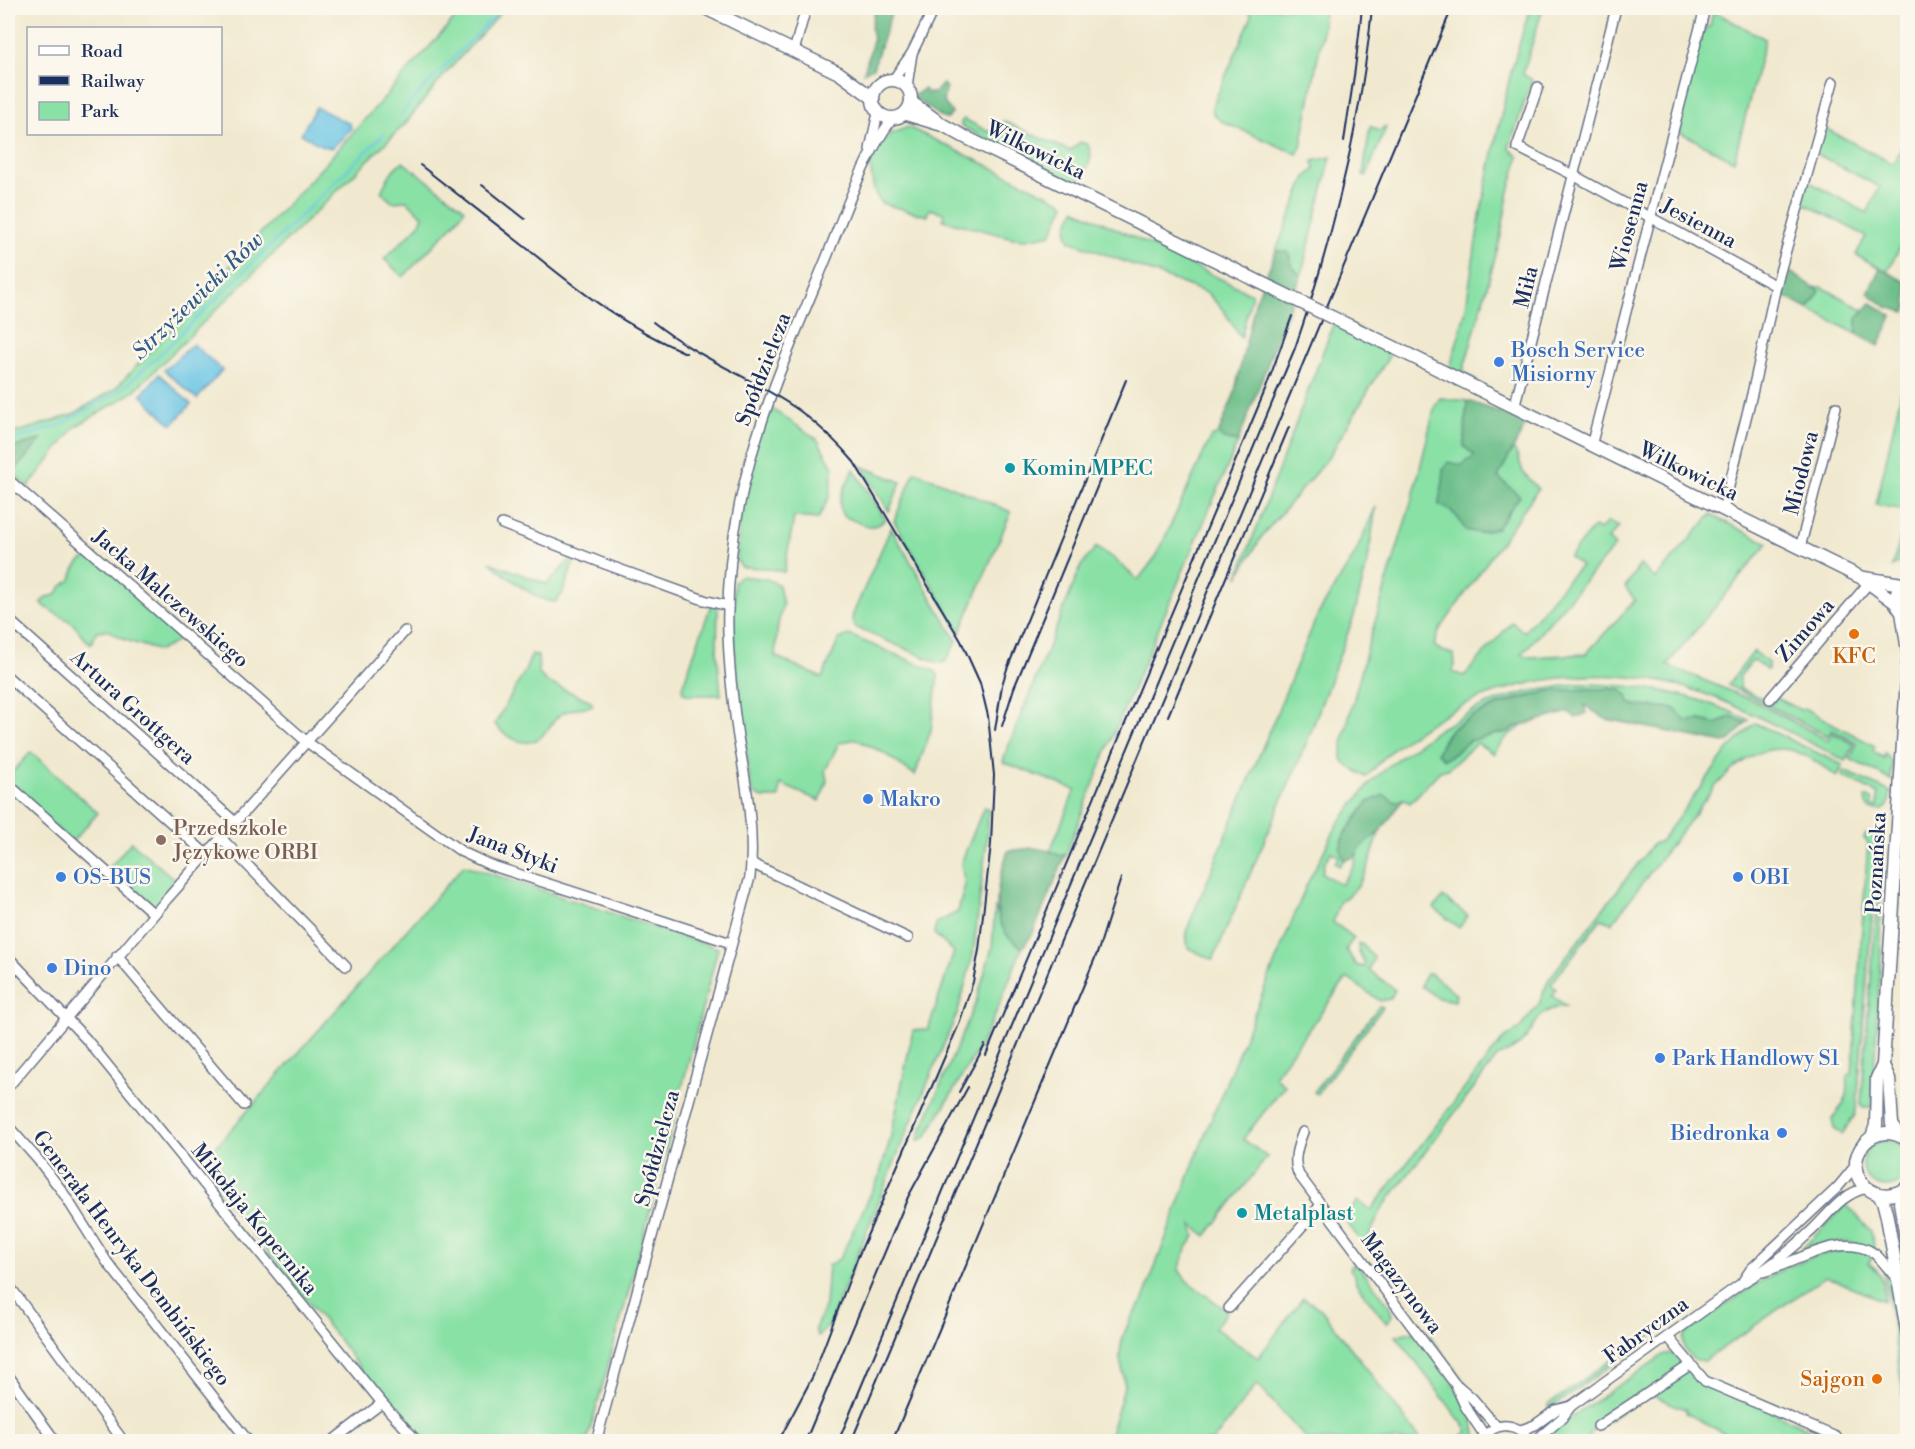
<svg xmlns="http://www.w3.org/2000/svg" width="1915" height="1449" viewBox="0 0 1915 1449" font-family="'Libre Bodoni',serif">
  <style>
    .green { fill: #89e1a6; stroke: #528882; stroke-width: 1.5 }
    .forest { fill: #6ebf8b; stroke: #447774; stroke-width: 1.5 }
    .water { fill: #67c4e5; stroke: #417aa2; stroke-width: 1.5 }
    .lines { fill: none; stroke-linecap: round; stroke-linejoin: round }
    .stream { stroke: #67c4e5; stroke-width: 2 }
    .minor-casing { stroke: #667086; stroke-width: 12 }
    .major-casing { stroke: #667086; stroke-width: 15 }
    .minor { stroke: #fff; stroke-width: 9 }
    .major { stroke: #fff; stroke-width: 12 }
    .rail { stroke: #1b2f5e; stroke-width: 2 }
    .major-bridge-casing { stroke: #667086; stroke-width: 15; stroke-linecap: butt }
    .major-bridge { stroke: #fff; stroke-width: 12 }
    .shop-dot { fill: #3f7fe0; stroke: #fbf7ec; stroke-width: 2 }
    .culture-dot { fill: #0f9aa8; stroke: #fbf7ec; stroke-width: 2 }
    .food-dot { fill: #e8710a; stroke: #fbf7ec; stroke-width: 2 }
    .education-dot { fill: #8d6e63; stroke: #fbf7ec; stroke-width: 2 }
    .labels { text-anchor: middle; stroke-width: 5; stroke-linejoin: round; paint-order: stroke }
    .street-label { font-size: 21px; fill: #1b2f5e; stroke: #fbf7ec }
    .shop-label { font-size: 21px; fill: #366cbe; stroke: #fbf7ec; text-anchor: start }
    .culture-label { font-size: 21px; fill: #0d838f; stroke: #fbf7ec; text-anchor: start }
    .food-label { font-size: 21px; fill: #c56008; stroke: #fbf7ec }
    .education-label { font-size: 21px; fill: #785e54; stroke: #fbf7ec; text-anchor: start }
    .water-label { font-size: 22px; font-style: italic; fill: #325c86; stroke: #fbf7ec }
  </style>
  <rect width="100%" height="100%" fill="#fbf7ec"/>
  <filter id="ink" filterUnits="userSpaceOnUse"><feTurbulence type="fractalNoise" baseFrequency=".0167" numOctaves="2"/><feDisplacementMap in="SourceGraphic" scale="12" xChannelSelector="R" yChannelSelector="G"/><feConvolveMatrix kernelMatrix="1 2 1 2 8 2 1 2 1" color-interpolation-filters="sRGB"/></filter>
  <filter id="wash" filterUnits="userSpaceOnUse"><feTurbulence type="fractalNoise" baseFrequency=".008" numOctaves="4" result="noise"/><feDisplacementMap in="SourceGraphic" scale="24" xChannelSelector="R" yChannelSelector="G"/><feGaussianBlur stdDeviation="1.35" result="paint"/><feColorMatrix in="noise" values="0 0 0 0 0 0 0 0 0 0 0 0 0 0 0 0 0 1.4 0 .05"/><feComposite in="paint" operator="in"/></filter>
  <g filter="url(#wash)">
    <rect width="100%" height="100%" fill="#f1e9cf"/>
    <!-- green -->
    <g class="green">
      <path d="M464,8h41l-60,66 -40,50 -273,269 -57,34 -47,60 -16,-14 29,-33 -33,9v-14l64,-20 43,-26 210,-225z"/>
      <path d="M1237,8h87l-2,27 -21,112 -4,7 -76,-33 -8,-7 -1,-7 39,-89v-5z"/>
      <path d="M1530,8h13l-20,66 9,6 -23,68 10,9 -11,38 -8,45 -37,132 12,8 -3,7 -24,-12 17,-62 15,-97 16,-77 15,-67z"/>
      <path d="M1713,11l52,28 -31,122 -58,-31 26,-99 8,-5z"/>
      <path d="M964,119l25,13 14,-11 67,30 10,-9 7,2c10,15 -2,27 -11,40l-115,-58v-4z"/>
      <path d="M1370,126l9,5 7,-4 -20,50 -3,-1z"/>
      <path d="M1821,126l72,38 14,-28v98l-20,38 -31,-17 10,-19 -66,-35 6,-21 61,33 13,-26 -67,-35z"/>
      <path d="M908,127l155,75 2,2 -14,30 -25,5 -13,-1 -70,-18 1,-7 -15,-4 -2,7 -46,-13 -7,-12 -4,-27 13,-26 4,1 3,-5z"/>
      <path d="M1331,157l-30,119 -8,-8 -5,-16 -12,-1 30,-74 9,-8 -2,-8z"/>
      <path d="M403,162l62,47 -11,15 -51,53 -19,-18 35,-34 4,-9 -16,-15 -15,1 -11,-10c6,-12 10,-24 22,-30z"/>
      <path d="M1075,209l177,85 -11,44 -17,-27 -17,-18 -137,-52c-7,-11 0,-22 5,-32z"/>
      <path d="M1816,287h6l42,23 -7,8v16l-49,-25 12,-18z"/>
      <path d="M1336,317l58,31 -66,110 -66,78 -24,41z"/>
      <path d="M1907,366v191l-15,10 15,-51 -7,-7 -24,-4z"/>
      <path d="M1440,398l27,3 -3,45 11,10 -13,9 -19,5c3,14 -4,21 -3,35 12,4 20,13 25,25l54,-33 -21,-20 15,-29 5,9 5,15 15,17 -99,142 -5,15 8,5 12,3 1,12 -3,6 12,4 48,-54 12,10 45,-54 12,-12 -12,-9 25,-30 5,3 9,-8 11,5 -11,12 7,7 -93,108 8,3 56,-3 49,-54 -10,-13 15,-22 15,14 56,-64 57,28 -101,122 87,36 74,39 5,-7 21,11 -8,17c-44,-22 -89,-47 -135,-65 -108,-41 -232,-19 -320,55 -9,8 -17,18 -25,26l-22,-14 -2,-5 1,-18 26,-98 46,-153 20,-84z"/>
      <path d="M766,405l51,34 16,28 -3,28 -12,24 -24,-2 -10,55 -19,-4 -23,-1 -6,-7 3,-25 1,-37z"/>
      <path d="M1218,434l6,5 14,3 -130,305 -42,107 -5,2 -11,-5 25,-61 -72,-28 2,-7 76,-189 15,-19 16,10 26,23 19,-25 54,-118z"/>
      <path d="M861,466l40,16 -12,29z"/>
      <path d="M854,469l31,50c-11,15 -28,2 -42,-3 -9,-16 4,-31 11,-47z"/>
      <path d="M915,471l96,41 -51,121 -66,-112z"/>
      <path d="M1376,506l-8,54 -14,56 -45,121 -96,223 -25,-12 -2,-16 131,-316 38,-62z"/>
      <path d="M891,528l66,113 -12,21 -6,1 -83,-35 -4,-7 1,-7z"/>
      <path d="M94,554l90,80 -11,10 -14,7 -33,-11 -19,-10 -10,1 -6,13c-8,-6 -11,-12 -17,-19 -10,-10 -24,-11 -33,-23l6,-5 9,-2 6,-9 9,-6c3,-15 9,-20 23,-26z"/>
      <path d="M572,558l3,1 -13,35 -7,8c-18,1 -51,-29 -66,-40l58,22z"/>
      <path d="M740,576l27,3 12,6 4,20 -5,19 -3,32 47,22 17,-39 10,-4 86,36 3,4 -7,55 -16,45 -33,-23 -26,-13 -17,4 -14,28 2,10 -7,20 -40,-17 -1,14c-11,0 -22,2 -28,-9l-18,-151 1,-56z"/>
      <path d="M712,602l6,2 -1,47 4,44h-33l-5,-3 -1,-4z"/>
      <path d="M1754,651l14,12v6l-2,1 -11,-10 -3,1 -12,15 -1,12 33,15 5,-5 24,12 3,-2 71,38 -2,6 11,6 1,-5 7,9 -1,18 -41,-21 7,-16 -25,-13 -4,6 -100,-51z"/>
      <path d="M532,654l6,2 1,18 8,8 44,19 2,5c-10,1 -23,2 -32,8 -8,6 -13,18 -22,24 -14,11 -35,-2 -44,-14l30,-53z"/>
      <path d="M1576,684c63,0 116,8 173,36l-3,3 -15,-7 -14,8 -16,-4 -15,1 -29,-15 -18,1 -10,-4 -10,-14c-52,-1 -107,3 -152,31 -6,3 -15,7 -19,12 -5,6 -8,14 -11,21l7,5 8,-3 17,-14 41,-10 5,-4 7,-2c-4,5 -6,6 -12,9 -7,6 -12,13 -16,20l-17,-11 -29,26 -8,2 -30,32 -7,-4 -7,3 -56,47 4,11 -5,6 -4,-3 4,-7 -8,-4 -6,9 -3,12 19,12 12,-17 6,-21 20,-14c-8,25 -14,55 -39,68l-7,21 21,16 -8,11 10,16 8,2 1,-4 -6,-10 -1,-9h4l12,14 -5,12 26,20 -5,9 -10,2 -33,-23 -73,98 11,9 -42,54 24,18 -61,79 -14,-11 3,11 -9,13 -7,21 8,11 40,30 -12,17 43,30 45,-60 18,11 101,132h-114l-51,-57 -44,57 -105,1c5,-19 12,-37 16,-56 2,-12 -5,-21 -4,-32 1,-18 11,-39 22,-52l54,-145 111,-273 31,-60 33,-42 20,-18 48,-35 42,-22 22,-8 25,-7z"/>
      <path d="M1755,723l88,42 -6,12c-16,-12 -35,-28 -57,-28 -26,-1 -51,22 -67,40l-101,134 -11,-4 -50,65 5,5 -4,7 14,10c-35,4 -26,21 -47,39 -7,5 -14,9 -22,12l-115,152 -16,33h-4l-15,-19v-9l11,-13 13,9 131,-170 17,-11 20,-25 10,-25 104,-135 6,-2 5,-5 64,-87z"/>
      <path d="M31,752l67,61 -26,29 -64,-58v-7z"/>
      <path d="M1844,771l47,21 -3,14 -5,4h-12l-5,-5 -1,-8 7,2 1,8h5v-13l-36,-18z"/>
      <path d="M984,807l4,1v21l-15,126 -15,56 -59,140 -70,175 -11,10 -3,-7 10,-24 3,-39 12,-8 39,-81 11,-37 23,-110h15l26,-78 -20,-18 2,-11 22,-11 7,-28 -4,-21z"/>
      <path d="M1870,833l8,8 -21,262 -2,12 -13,19 -8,-5 -2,-10c13,-18 18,-20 15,-44l5,-1 16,-232 -4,-3 1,-4z"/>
      <path d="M1882,840l2,6 -4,74 1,35 -9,153h-9l-2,-4z"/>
      <path d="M131,842l42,36 -6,21 -13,15 -48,-42z"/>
      <path d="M464,865l254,83 -85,328 -46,165h-165l-39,-42 -45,-60 -140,-172z"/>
      <path d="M1443,897l25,19 -9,12 -25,-20z"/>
      <path d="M995,907l12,28 15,13 -27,67 -18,36 -51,86 -8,4 2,-8 56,-131 16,-54z"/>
      <path d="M1430,973l26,21 -1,7 -17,-3 -17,-12 4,-11z"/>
      <path d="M1379,1006l4,1 -66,87 -3,-2z"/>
      <circle cx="1886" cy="1164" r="23"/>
      <path d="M1846,1204l25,27 4,19c-39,-13 -36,-8 -72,3l-2,-3z"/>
      <path d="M1851,1249l15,4 6,5 -4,5c16,10 16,20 16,38l-58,-25 -122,85h-8c-10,-7 -15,-13 -12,-26 50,-36 102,-80 167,-86z"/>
      <path d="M1351,1265l8,1 30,39 3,10 -5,9 -31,-41 -1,-8 -5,-6z"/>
      <path d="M1884,1273l6,5 10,44 7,48v47z"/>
      <path d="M1689,1305v4l-141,101v-5z"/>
      <path d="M1425,1329l49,66 -53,-58c18,25 58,74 55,104h-21l13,-10 -72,-95 13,-4 8,1 -2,-3z"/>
      <path d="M1673,1353l25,23 137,66 -97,-1 -52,-28 1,-3 -38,-16 -60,39 2,3 -7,5 -44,1 23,-19 102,-69z"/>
    </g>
    <!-- forest -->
    <g class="forest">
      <path d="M875,8h18l-20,60 -9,4 9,-31 -2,-13z"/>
      <path d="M943,84l3,4 -3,13 9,12 -4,6h-3l-33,-22 12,-8 4,4h6z"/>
      <path d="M1276,251l12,1 5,16 8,8 -63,166 -14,-3 -6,-5 16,-39 21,-92z"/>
      <path d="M1880,268l27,15v25l-2,4 -18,-5 -19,-14z"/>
      <path d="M1790,272l30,19 -12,18 -24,-13z"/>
      <path d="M1871,303l21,13 -13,30 -22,-12v-16z"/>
      <path d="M1467,401l36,12 23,11 -28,53 22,19 -23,32 -18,5 -14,-3c-5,-12 -13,-21 -26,-25 0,-14 7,-21 4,-35l5,-8 14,3 13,-9 -11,-10z"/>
      <path d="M42,439l-30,34 -4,5v-29z"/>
      <path d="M1591,689h28l8,6 2,8c14,6 30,3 45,5l12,13 15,-1 16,4 14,-8 15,7 -15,17 -7,3 -118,-24 -22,-14 2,8 -10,5 -7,-6 -54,15 -5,4 -41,10 -17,14 -8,4 -7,-6 12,-22 24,-15 26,-11 50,-14z"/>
      <path d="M1384,795l11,7 9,-3c-9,9 -18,28 -26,34 -10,9 -18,11 -23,24l-11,3 -4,-11 4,-14 24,-33z"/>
      <path d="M1033,848l17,3 11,5 5,-2 -34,81 -10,13c-4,-4 -11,-8 -15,-13 -18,-24 -8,-58 1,-84z"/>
    </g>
    <!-- water -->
    <g class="water">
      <path d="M316,107l34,17 1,5 -19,19 -10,-2 -21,-12z"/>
      <path d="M193,344l29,26 -25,29 -33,-29z"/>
      <path d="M159,374l32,30 -19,21 -31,-30z"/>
    </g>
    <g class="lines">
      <!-- stream -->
      <g class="stream">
        <path d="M400,116l13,-17 89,-91"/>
        <path d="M8,441l50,-15 62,-35 34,-31 230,-226"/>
      </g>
    </g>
  </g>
  <g filter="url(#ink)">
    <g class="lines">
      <!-- minor casing -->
      <g class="minor-casing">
        <g id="minor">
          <path d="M794,51l12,-43"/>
          <path d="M893,80l19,-27 22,-45"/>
          <path d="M907,86l5,-33"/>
          <path d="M1538,87l-21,60 56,28 203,111"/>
          <path d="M870,149l8,-36"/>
          <path d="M1514,408l102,-400"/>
          <path d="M1591,446l112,-430"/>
          <path d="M11,482l296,260 155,110 28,13 241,78"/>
          <path d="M1723,510l29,-116 24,-108 57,-204"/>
          <path d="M502,524l103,40 99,36 24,6"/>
          <path d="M1800,548l36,-141"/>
          <path d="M8,619l227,203"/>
          <path d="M8,677l198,177"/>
          <path d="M1770,699l98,-115"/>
          <path d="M8,784l146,130"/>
          <path d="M221,838l125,128"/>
          <path d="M751,863l157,75"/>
          <path d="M117,956l127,149"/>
          <path d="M8,957l79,83 295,363 36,39"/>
          <path d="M8,1087l159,-188 238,-268"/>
          <path d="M8,1126l31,35 23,30 45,71 142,180"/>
          <path d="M1303,1132c-5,13 -11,29 -4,43l156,209 10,22 20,30"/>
          <path d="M1763,1272c32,-9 80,-42 112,-18 8,7 15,17 22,25"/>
          <path d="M1743,1281l8,-12 87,-82 18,-22"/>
          <path d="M8,1284l116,158"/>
          <path d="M1229,1308l92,-103"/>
          <path d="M1668,1337l37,44 131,56 -1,5"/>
          <path d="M8,1375l48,67"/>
          <path d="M1457,1385l15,13 25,29"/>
          <path d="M1598,1426l92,-61"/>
          <path d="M1521,1430l14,-5 21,-15 15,-4 171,-123c24,-13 47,-31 67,-50 19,-17 32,-40 58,-45"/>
          <path d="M1483,1439c12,-19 36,-17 47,3"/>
          <path d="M331,1442l51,-39"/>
          <path d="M596,1442l154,-565c5,-46 -4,-94 -12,-140 -5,-34 -9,-69 -10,-104 -4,-141 46,-248 98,-374 19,-47 36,-99 66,-140"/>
          <path d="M1534,1442l28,-24 9,-12"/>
        </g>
      </g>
      <!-- major casing -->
      <g class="major-casing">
        <g id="major">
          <path d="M705,8l134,65 34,25"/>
          <circle cx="892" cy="99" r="19"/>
          <path d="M911,102l32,23 20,11 325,160"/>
          <path d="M906,114l33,10"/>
          <path d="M1391,346l471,232 34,25"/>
          <path d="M1864,578l38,6"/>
          <path d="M1908,581c-16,9 -16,26 0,35"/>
          <path d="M1902,612l6,39"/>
          <path d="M1883,1065l6,14 3,45 5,10"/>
          <path d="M1872,1137l4,-12 1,-47 6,-13 25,-402"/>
          <path d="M1908,1141c-40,-30 -76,34 -32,52 11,4 22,1 32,-6"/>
          <path d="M1902,1191l-2,12 8,45"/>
          <path d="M1878,1194l5,7 4,16 21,119"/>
        </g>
      </g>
      <!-- minor -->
      <use href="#minor" class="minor"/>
      <!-- major -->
      <use href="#major" class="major"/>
      <!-- rail -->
      <g class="rail">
        <path d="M1344,141l11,-72 7,-61"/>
        <path d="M420,165c37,29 73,57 109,85 50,41 97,77 157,103"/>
        <path d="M482,185l43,34"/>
        <path d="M653,322c45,36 100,56 147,89 20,15 38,32 54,51l107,179 19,42 8,33 6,59 -3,69 -12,106 -6,32 -14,42 -102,235 -44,117 -35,66"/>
        <path d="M1168,716l121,-289"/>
        <path d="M1002,726l12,-38 90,-218"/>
        <path d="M995,730l7,-45 5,-16 119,-289"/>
        <path d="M986,1055l280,-667 26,-72"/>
        <path d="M959,1092l26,-47"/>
        <path d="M805,1442l103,-245 60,-110"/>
        <path d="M838,1442l457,-1094c38,-110 66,-224 77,-340"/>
        <path d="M851,1442l601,-1434"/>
        <path d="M892,1442l206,-491 23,-73"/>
      </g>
      <!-- major-bridge casing -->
      <g class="major-bridge-casing">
        <path id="major-bridge" d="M1288,296l103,50"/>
      </g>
      <!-- major-bridge -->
      <use href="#major-bridge" class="major-bridge"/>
    </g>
  </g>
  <!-- markers -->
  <g class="shop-dot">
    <circle cx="1499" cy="362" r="6"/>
    <circle cx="868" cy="799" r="6"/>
    <circle cx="61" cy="877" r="6"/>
    <circle cx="1738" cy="877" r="6"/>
    <circle cx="52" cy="968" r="6"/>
    <circle cx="1660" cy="1058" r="6"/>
    <circle cx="1782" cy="1133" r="6"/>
  </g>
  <g class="culture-dot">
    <circle cx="1010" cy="468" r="6"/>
    <circle cx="1242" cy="1213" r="6"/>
  </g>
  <g class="food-dot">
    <circle cx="1854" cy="634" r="6"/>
    <circle cx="1877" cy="1379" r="6"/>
  </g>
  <circle class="education-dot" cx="161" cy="840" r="6"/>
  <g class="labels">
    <!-- street labels -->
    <g class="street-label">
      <text transform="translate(1036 150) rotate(26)" y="7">Wilkowicka</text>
      <text transform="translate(1699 223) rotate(28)" y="7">Jesienna</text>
      <text transform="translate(1629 226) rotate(-75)" y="7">Wiosenna</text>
      <text transform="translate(1526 287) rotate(-76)" y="7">Miła</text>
      <text transform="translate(763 369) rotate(-69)" y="7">Spółdzielcza</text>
      <text transform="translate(1689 471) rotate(26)" y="7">Wilkowicka</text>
      <text transform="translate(1801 473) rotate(-76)" y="7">Miodowa</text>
      <text transform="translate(171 598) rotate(41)" y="7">Jacka Malczewskiego</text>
      <text transform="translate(1805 630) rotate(-49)" y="7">Zimowa</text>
      <text transform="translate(133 707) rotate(42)" y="7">Artura Grottgera</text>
      <text transform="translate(513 850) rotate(21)" y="7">Jana Styki</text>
      <text transform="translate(1876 863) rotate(-87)" y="7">Poznańska</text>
      <text transform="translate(657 1148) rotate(-75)" y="7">Spółdzielcza</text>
      <text transform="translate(255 1219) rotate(51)" y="7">Mikołaja Kopernika</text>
      <text transform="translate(132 1258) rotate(53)" y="7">Generała Henryka Dembińskiego</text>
      <text transform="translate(1402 1283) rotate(53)" y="7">Magazynowa</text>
      <text transform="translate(1646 1330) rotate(-36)" y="7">Fabryczna</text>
    </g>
    <!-- shop labels -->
    <g class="shop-label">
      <text x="1511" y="357">Bosch Service<tspan x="1511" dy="24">Misiorny</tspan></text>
      <text x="880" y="806">Makro</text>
      <text x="73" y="884">OS-BUS</text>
      <text x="1750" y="884">OBI</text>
      <text x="64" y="975">Dino</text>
      <text x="1672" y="1065">Park Handlowy S1</text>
      <text x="1770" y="1140" text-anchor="end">Biedronka</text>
    </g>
    <!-- culture labels -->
    <g class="culture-label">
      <text x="1022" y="475">Komin MPEC</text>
      <text x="1254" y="1220">Metalplast</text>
    </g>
    <!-- food labels -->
    <g class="food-label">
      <text x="1854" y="663">KFC</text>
      <text x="1865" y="1386" text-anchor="end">Sajgon</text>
    </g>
    <!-- education labels -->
    <g class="education-label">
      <text x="173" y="835">Przedszkole<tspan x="173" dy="24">Językowe ORBI</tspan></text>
    </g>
    <!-- water labels -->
    <g class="water-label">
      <text transform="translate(197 295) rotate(-44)" y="8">Strzyżewicki Rów</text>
    </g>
  </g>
  <!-- margin -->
  <rect width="1915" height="1449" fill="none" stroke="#fbf7ec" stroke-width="30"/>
  <!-- legend -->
  <rect x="27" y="27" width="195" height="108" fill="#fbf7ec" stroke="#a1a7b3" stroke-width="1.5"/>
  <rect x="39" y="46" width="30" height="9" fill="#ffffff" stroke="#a1a7b3" stroke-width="1.5"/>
  <text x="81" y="57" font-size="18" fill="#1b2f5e">Road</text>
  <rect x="39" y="76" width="30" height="9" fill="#1b2f5e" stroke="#a1a7b3" stroke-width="1.5"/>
  <text x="81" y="87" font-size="18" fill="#1b2f5e">Railway</text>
  <rect x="39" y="102" width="30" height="18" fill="#89e1a6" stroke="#a1a7b3" stroke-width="1.5"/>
  <text x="81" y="117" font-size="18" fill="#1b2f5e">Park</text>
</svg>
